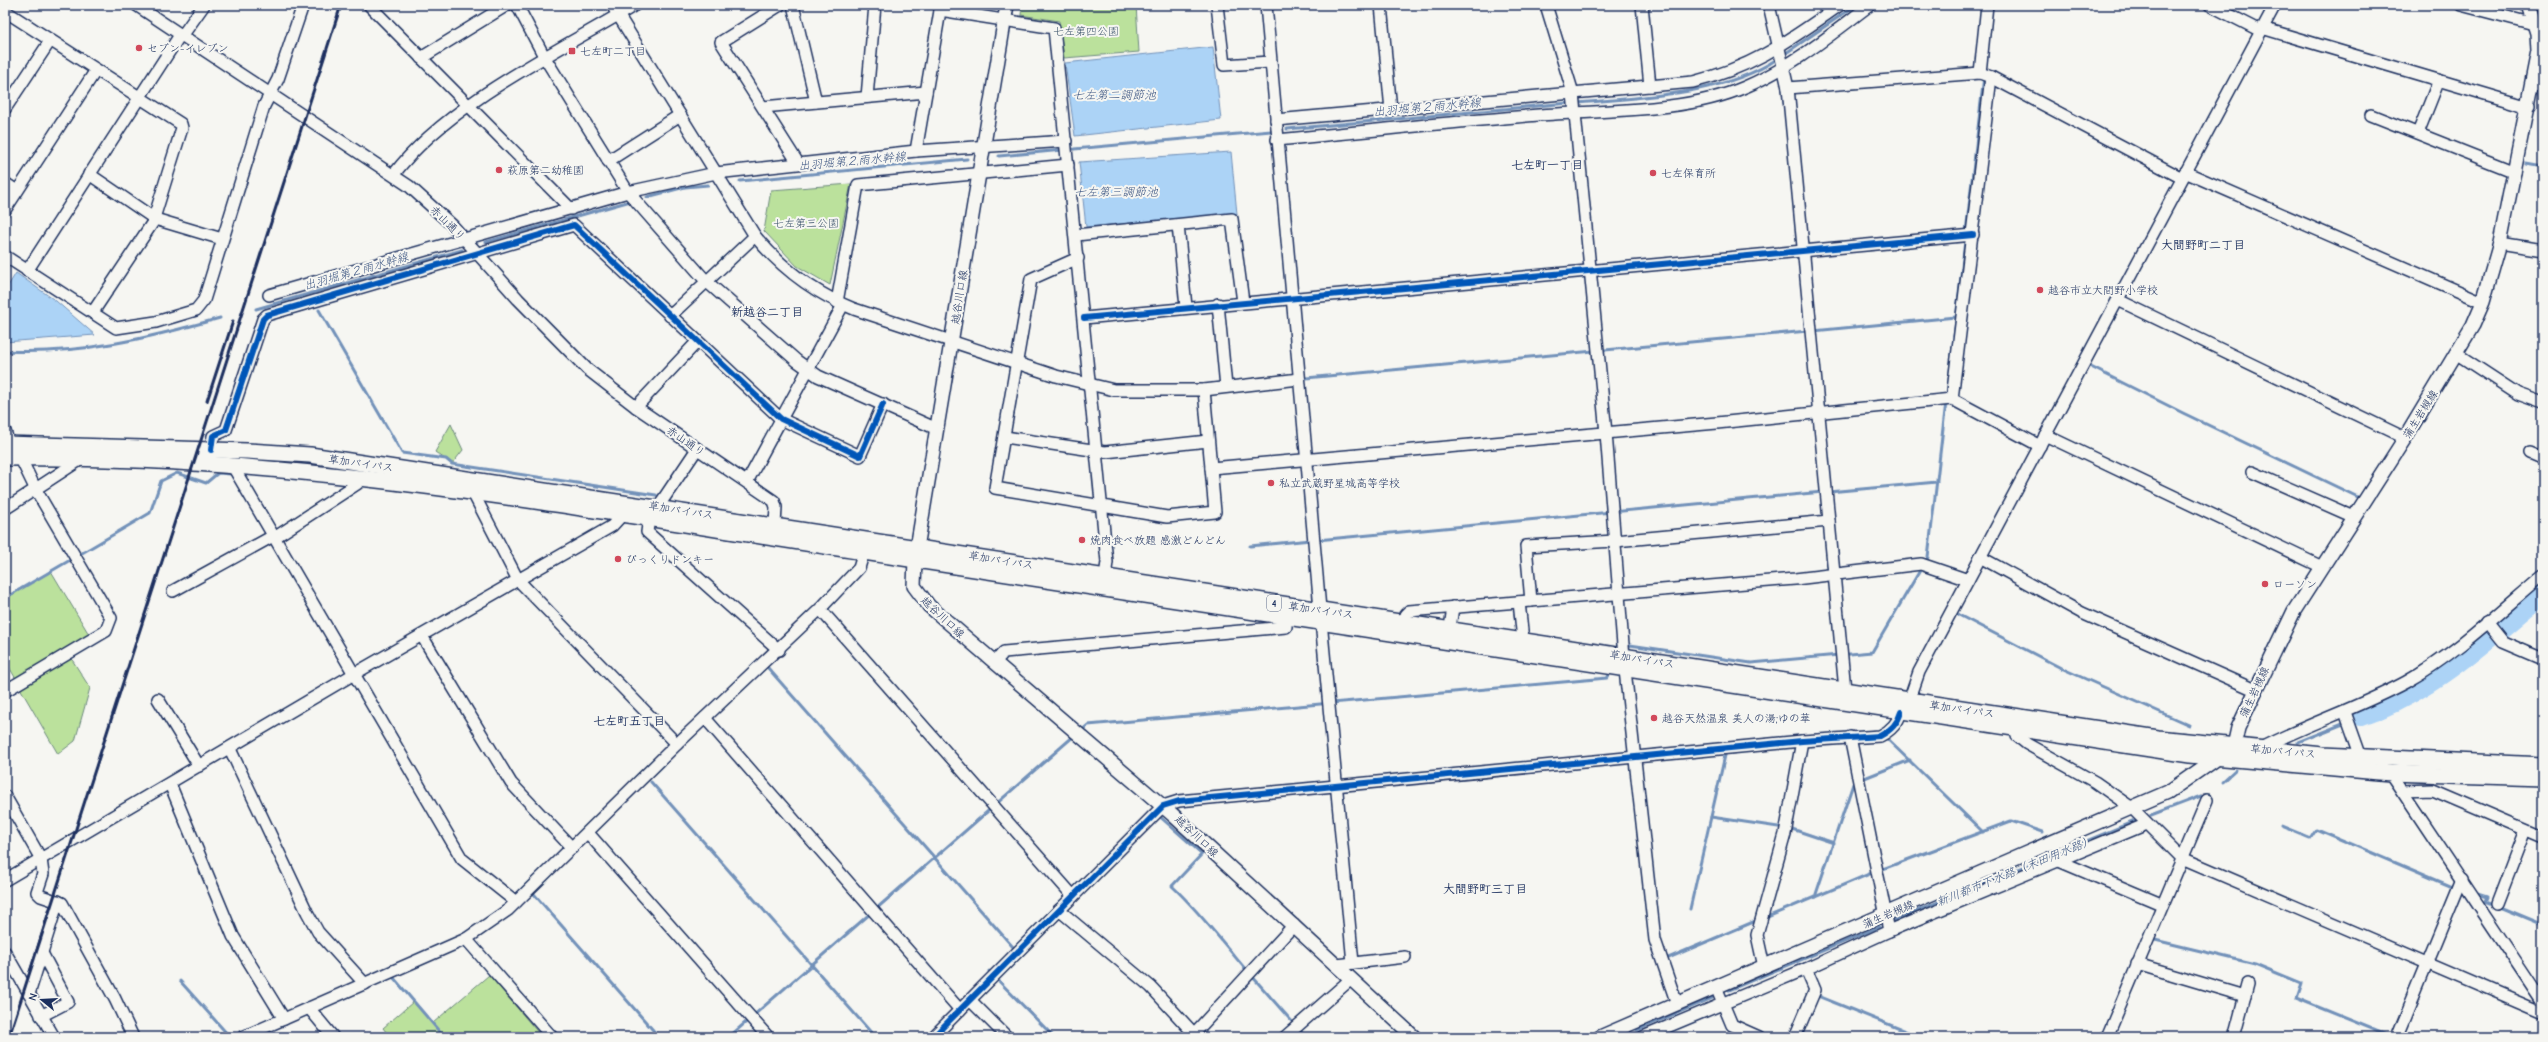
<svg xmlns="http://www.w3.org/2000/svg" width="2548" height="1042" viewBox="0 0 2548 1042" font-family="'Comic Neue','Klee One',sans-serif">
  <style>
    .green { fill: #bbe19c; stroke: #6b887d }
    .water { fill: #acd3f6; stroke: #7291b9 }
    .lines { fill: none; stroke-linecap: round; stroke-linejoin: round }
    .stream { stroke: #7291b9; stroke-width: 3 }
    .river { stroke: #acd3f6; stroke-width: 18 }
    .minor-casing { stroke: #1b2f5e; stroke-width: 14 }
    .major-casing { stroke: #1b2f5e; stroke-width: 16 }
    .highway-casing { stroke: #1b2f5e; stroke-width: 18 }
    .minor { stroke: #f6f6f2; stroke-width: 11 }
    .major { stroke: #f6f6f2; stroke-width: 13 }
    .highway { stroke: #f6f6f2; stroke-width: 15 }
    .rail { stroke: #1b2f5e; stroke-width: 3 }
    .cycleway-casing { stroke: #f6f6f2; stroke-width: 8 }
    .cycleway { stroke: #0057b8; stroke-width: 6 }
    .poi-dot { fill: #d1495b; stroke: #f6f6f2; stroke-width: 1.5 }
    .labels { text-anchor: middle; stroke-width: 4; stroke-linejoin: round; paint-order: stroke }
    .shield { fill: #f6f6f2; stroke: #5d6b8a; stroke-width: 1 }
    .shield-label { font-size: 10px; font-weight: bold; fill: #1b2f5e }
    .park-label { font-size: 11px; fill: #3b536a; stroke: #f6f6f2 }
    .poi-label { font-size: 11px; fill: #1b2f5e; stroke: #f6f6f2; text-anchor: start }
    .street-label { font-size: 11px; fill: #1b2f5e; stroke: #f6f6f2 }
    .water-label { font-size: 12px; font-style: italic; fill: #3f5884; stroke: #f6f6f2 }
    .neighbourhood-label { font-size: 12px; font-weight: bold; fill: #1b2f5e; stroke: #f6f6f2 }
  </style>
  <rect width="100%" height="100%" fill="#f6f6f2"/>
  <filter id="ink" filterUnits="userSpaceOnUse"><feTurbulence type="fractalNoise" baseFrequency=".025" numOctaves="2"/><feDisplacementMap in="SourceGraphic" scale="8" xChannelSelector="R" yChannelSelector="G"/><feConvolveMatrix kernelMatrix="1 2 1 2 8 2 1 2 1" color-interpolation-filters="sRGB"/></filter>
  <g filter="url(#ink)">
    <!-- green -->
    <g class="green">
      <path d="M1022,5h114l3,47 -75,6 -5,-37 -38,-6z"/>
      <path d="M851,184l-21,101 -33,-19 -33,-35 7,-41z"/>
      <path d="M451,424l12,26 -11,14 -17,-12z"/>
      <path d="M51,571l39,65 -74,43 -11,-19v-61z"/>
      <path d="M71,658l19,30 -15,53 -17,13 -38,-66z"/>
      <path d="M489,975l53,62h-152l-7,-9 30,-26 20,21z"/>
    </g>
    <!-- water -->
    <g class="water">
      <path d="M1213,47l8,73 -146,16 -10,-73z"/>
      <path d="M1231,152l6,62 -151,13 -7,-65z"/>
      <path d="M16,273l40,28 39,34 -90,7v-51z"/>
    </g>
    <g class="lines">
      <!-- stream -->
      <g class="stream">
        <path d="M1786,53l70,-48"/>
        <path d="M1578,103c63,-6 146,-8 199,-44"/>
        <path d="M1287,129l282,-26"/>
        <path d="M1074,149l197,-18"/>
        <path d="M999,156l64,-6"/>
        <path d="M2526,164l17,3"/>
        <path d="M740,181l227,-22"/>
        <path d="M647,197l38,-10 23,-2"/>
        <path d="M486,242l141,-40"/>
        <path d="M256,309l206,-59"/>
        <path d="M319,310l83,143 44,6 6,5 204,31"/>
        <path d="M1813,331l143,-14"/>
        <path d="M5,351c74,4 145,-13 215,-33"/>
        <path d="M2085,364l98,49 177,85"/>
        <path d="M1306,378l502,-47"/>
        <path d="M1947,397l37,-321"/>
        <path d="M1829,492l108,-10"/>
        <path d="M1317,540l506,-48"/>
        <path d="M1250,546l61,-6"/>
        <path d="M82,553l68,-40 11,-32 16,-8 29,10 12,-10 13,1"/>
        <path d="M1925,563l3,-6 18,-155"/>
        <path d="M5,598l67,-39"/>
        <path d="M1953,612l108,56 128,57"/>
        <path d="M1626,650l4,-5 121,18 121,-11 50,-85"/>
        <path d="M768,668l245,279"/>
        <path d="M2356,719l5,-2"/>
        <path d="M1080,732l8,-7 519,-47 5,-7"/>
        <path d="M1884,736l99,96"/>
        <path d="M2298,742l45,-18"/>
        <path d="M1862,779l48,-19"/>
        <path d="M2223,781l12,-11"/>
        <path d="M651,782l224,255"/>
        <path d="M1158,815l44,39 -30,32c27,25 51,57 75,85"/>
        <path d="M2151,815l50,-19"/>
        <path d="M1711,817l81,12 42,14"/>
        <path d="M2281,826l29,12 6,-9 139,59"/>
        <path d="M1880,870l131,-49 32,11"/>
        <path d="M2474,893l13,4 -2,4 58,24"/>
        <path d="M534,894l125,143"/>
        <path d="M1815,897l38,-113 3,-3"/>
        <path d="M876,909l199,-174"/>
        <path d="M1690,909l36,-158"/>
        <path d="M1765,918l109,-46"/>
        <path d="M1895,920l240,-99"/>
        <path d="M2155,940l100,24 46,19 -5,15 96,39"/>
        <path d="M1666,959l92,-39"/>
        <path d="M989,971l65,66"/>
        <path d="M1251,975l44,50"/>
        <path d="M393,977l51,60"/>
        <path d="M180,981l50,56"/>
        <path d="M1729,990l150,-63"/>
        <path d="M1818,996l102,41"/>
        <path d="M1299,1029l6,8"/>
        <path d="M1637,1030l75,-32"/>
        <path d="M729,1037l143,-125"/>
      </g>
      <!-- river -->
      <g class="river">
        <path d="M2502,629l41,-34"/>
        <path d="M2361,717c50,-17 91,-47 132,-81"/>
      </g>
      <!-- minor casing -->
      <g class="minor-casing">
        <g id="minor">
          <path d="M136,5l273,181 43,39 66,74 69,70 49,38 138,94 2,6 -1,18"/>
          <path d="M369,5l202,204"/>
          <path d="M517,5l28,53 83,134 78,89 91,80 21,15 119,53"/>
          <path d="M612,5l143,231c27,33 59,57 99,73l202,67 58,14h90l95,-11"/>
          <path d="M780,5l-59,37 77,121"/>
          <path d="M793,5l23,97"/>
          <path d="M1217,5l7,60 46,-3"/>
          <path d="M1266,5l54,604"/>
          <path d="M1381,5l10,105"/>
          <path d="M1546,5l27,88 33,340 18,224"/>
          <path d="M1642,5l8,81"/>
          <path d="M1769,5l19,83 57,602"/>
          <path d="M2210,5l51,26"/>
          <path d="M2461,5l73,19"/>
          <path d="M940,10l114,18 53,534 -2,15"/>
          <path d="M5,11l176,113 1,4 -28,90"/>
          <path d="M2262,28l267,79"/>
          <path d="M182,36l22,-31"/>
          <path d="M421,58l86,-53"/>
          <path d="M1980,73l7,-68"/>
          <path d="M2533,84l10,1"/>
          <path d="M1788,88l192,-15 11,4 191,101"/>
          <path d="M867,97l8,-92"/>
          <path d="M763,107l163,-15"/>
          <path d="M5,109l45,-68"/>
          <path d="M2371,115l144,57"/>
          <path d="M1276,120l417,-38c63,-16 95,-41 147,-77"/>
          <path d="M2418,133l21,-53"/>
          <path d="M1277,140c87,-9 175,-18 262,-25 65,-5 146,-2 206,-28 47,-20 85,-52 125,-82"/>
          <path d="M916,151l25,-146"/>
          <path d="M608,161l72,-46"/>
          <path d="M2185,172l298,130"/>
          <path d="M89,174l66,45 67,20"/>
          <path d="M394,174c54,-71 165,-123 241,-169"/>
          <path d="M5,183l12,8"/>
          <path d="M5,210l91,-140"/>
          <path d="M1178,225l8,82"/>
          <path d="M1076,235l156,-16 11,83"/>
          <path d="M2500,243l43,7"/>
          <path d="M5,256l111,72 40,-6 40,-12 8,-10 60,-194 14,-27 25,-74"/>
          <path d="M1078,258l-47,21 -36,209 172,29 48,-5 -11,-122"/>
          <path d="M27,271l153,-236"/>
          <path d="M269,295l359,-103 88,-19 200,-22 150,-10"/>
          <path d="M2118,300l287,138"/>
          <path d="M837,302l21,-117 210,-20"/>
          <path d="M1218,304l8,83"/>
          <path d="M93,312l62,-93"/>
          <path d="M670,316l85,-80"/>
          <path d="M1084,318l889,-83"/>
          <path d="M2457,354l61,40 25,9"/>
          <path d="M1952,399l39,-322"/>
          <path d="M636,407l61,-65"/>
          <path d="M5,431l4,13"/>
          <path d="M2045,435l277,132"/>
          <path d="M1005,437l100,15 103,-11"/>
          <path d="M211,450l2,-14 13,-6 37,-111 4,-4 307,-90 207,194 79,37 23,-52"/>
          <path d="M2529,453l14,6"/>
          <path d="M232,465l230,394 54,43"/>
          <path d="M1211,468l506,-45 235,-24 88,47"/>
          <path d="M2252,472l102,45"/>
          <path d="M747,482l96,-177"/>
          <path d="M472,491l46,89 159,164"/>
          <path d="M658,507l39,-58"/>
          <path d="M5,509l78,-51"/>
          <path d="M649,518l-2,14 132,118"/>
          <path d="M274,538l83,-54 3,-8"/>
          <path d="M1980,557l102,56 173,77"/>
          <path d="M173,591l100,-55"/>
          <path d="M1531,601l-5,-55 89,-5 214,-20"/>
          <path d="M1519,602l4,38"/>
          <path d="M820,609l253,287"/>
          <path d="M1321,621l32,342"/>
          <path d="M1404,622l1,-7 4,-4 386,-32 126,-15 47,16"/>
          <path d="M2487,622l16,20 40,17"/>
          <path d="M1450,628l3,-21"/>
          <path d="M422,636l89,147 61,65"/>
          <path d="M995,662l9,-10 282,-25v-10"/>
          <path d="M1625,670l30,270 22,64"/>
          <path d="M5,691l101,-60 5,-13 -75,-128 -16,-33"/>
          <path d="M158,699l41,67"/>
          <path d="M1909,701l10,-29 356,-667"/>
          <path d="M2345,712l16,45"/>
          <path d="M705,718l255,292"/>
          <path d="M2018,730l-1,6 10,8 68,38 37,26 50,50 361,155"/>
          <path d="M1850,737l39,194"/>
          <path d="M230,749l77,163 11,20 47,52"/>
          <path d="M2259,749c48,-25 99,-41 147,-67 50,-28 93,-70 137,-107"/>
          <path d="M2390,773l153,229"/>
          <path d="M170,784l63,152 51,83"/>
          <path d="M2402,791l31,-1 110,47"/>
          <path d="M5,796l36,63 2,15 -6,18 4,4 21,7 53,96 18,38"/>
          <path d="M588,833l180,204"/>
          <path d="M2059,861l102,43"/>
          <path d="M5,880l349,-206 258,-148 11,-12"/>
          <path d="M2497,903l28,-73"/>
          <path d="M1059,910l92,77 46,50"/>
          <path d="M466,939l86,98"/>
          <path d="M5,952l49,85"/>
          <path d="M2137,964l108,32"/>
          <path d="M1337,965l68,-8"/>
          <path d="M1764,967l-7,-32 28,-101 17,-93"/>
          <path d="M1716,987l16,38 27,12"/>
          <path d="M29,994l29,-93"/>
          <path d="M970,1000l37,37"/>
          <path d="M309,1008l24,29"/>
          <path d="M41,1016l27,-14 -26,-49"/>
          <path d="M243,1037l223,-98 42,-29 169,-166 143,-135 39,-41 7,-23"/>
          <path d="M933,1037l230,-231 16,-5 623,-60 78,-5c10,-5 18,-13 21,-24"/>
          <path d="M1191,1037l103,-112"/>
          <path d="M1285,1037l66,-58"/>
          <path d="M1643,1037l163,-68 83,-38 258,-107"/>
          <path d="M1795,1037l20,-47 -9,-21"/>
          <path d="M2107,1037l100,-237"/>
          <path d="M2234,1037l14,-53"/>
          <path d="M2397,1037l65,-158"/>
        </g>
      </g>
      <!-- major casing -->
      <g class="major-casing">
        <g id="major">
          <path d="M1007,5l-92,555 -1,26 15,20 244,209 241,222"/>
          <path d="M1600,1037l568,-245 66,-46 4,-18 56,-117 111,-173 68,-113 10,-23 17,-59 38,-192 -1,-18 -9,-28"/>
        </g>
      </g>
      <!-- highway casing -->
      <g class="highway-casing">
        <g id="highway">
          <path d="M5,444l242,7 63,4 1848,283 165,17 220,10"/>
          <path d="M5,458c290,-4 574,51 859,94 442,67 884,137 1326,203l200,18 153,5"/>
        </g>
      </g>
      <!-- minor -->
      <use href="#minor" class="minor"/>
      <!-- major -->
      <use href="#major" class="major"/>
      <!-- highway -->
      <use href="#highway" class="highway"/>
      <!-- rail -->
      <g class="rail">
        <path d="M207,401l26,-80"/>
        <path d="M9,1037l332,-1032"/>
      </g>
      <!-- cycleway casing -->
      <g class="cycleway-casing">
        <g id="cycleway">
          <path d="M1084,318l889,-83"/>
          <path d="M211,450l2,-14 13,-6 37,-111 4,-4 307,-90 207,194 79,37 23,-52"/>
          <path d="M933,1037l230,-231 16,-5 623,-60 78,-5c10,-5 18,-13 21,-24"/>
        </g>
      </g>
      <!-- cycleway -->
      <use href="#cycleway" class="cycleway"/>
    </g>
  </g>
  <!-- markers -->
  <g class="poi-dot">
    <circle cx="139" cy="48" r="4"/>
    <rect x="568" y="47" width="8" height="8" rx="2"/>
    <circle cx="499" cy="170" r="4"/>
    <circle cx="1653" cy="173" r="4"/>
    <circle cx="2040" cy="290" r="4"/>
    <circle cx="1271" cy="483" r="4"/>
    <circle cx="1082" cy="540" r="4"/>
    <circle cx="618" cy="559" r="4"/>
    <circle cx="2265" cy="584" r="4"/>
    <circle cx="1654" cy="718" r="4"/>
  </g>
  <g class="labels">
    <!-- shield labels -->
    <rect class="shield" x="1267" y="595" width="14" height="16" rx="3"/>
    <g class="shield-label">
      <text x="1274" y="607">4</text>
    </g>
    <!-- park labels -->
    <g class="park-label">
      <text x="1086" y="35">七左第四公園</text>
      <text x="806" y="227">七左第三公園</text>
    </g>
    <!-- poi labels -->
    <g class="poi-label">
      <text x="147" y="52">セブン-イレブン</text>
      <text x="580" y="55">七左町二丁目</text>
      <text x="507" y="174">萩原第二幼稚園</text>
      <text x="1661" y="177">七左保育所</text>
      <text x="2048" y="294">越谷市立大間野小学校</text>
      <text x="1279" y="487">私立武蔵野星城高等学校</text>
      <text x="1090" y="544">焼肉食べ放題 感激どんどん</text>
      <text x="626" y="563">びっくりドンキー</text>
      <text x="2273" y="588">ローソン</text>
      <text x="1662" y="722">越谷天然温泉 美人の湯;ゆの華</text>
    </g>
    <!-- street labels -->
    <g class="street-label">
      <text transform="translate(448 223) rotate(45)" y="4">赤山通り</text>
      <text transform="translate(959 297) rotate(-81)" y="4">越谷川口線</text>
      <text transform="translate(2420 414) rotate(-58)" y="4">蒲生岩槻線</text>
      <text transform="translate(686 441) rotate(35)" y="4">赤山通り</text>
      <text transform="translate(361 463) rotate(8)" y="4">草加バイパス</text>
      <text transform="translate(681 510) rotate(9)" y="4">草加バイパス</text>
      <text transform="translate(1001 560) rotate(9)" y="4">草加バイパス</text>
      <text transform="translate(1321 610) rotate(8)" y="4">草加バイパス</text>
      <text transform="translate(943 617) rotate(43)" y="4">越谷川口線</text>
      <text transform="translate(1642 659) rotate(9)" y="4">草加バイパス</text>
      <text transform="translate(2254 692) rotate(-65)" y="4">蒲生岩槻線</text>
      <text transform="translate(1962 709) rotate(8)" y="4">草加バイパス</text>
      <text transform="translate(2283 751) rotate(5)" y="4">草加バイパス</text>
      <text transform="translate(1197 836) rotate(43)" y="4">越谷川口線</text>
      <text transform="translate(1888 914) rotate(-23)" y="4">蒲生岩槻線</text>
    </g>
    <!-- water labels -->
    <g class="water-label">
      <text x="1114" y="99">七左第二調節池</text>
      <text transform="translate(1427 107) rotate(-5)" y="4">出羽堀第２雨水幹線</text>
      <text transform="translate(852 161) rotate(-5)" y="4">出羽堀第２雨水幹線</text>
      <text x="1116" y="196">七左第三調節池</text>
      <text transform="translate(356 271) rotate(-16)" y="4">出羽堀第２雨水幹線</text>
      <text transform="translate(2015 871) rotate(-22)" y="4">新川都市下水路（末田用水路）</text>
    </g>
    <!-- neighbourhood labels -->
    <g class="neighbourhood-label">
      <text x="1547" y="169">七左町一丁目</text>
      <text x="2203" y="249">大間野町二丁目</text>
      <text x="767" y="316">新越谷二丁目</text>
      <text x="629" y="725">七左町五丁目</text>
      <text x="1485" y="893">大間野町三丁目</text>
    </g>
  </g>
  <!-- margin -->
  <rect width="2548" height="1042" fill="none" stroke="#f6f6f2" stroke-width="20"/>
  <rect x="10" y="10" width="2528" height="1022" fill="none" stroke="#1b2f5e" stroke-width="1.5" filter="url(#ink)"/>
  <!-- north arrow -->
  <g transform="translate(42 1000) rotate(288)" stroke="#f6f6f2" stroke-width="3" paint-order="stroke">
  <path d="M0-3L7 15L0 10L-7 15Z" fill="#1b2f5e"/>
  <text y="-6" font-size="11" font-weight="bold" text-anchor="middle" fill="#1b2f5e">N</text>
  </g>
</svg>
